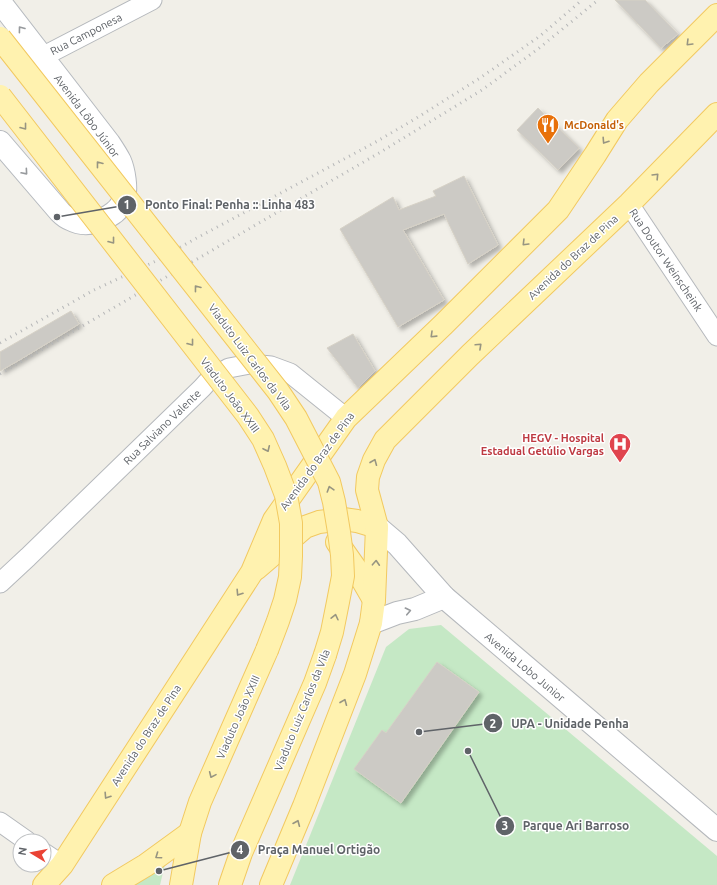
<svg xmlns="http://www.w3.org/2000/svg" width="717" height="885" viewBox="0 0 717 885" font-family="Ubuntu,sans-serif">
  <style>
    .green { fill: #c5e8c5 }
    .building { fill: #cccac5; stroke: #d6d1c6; filter: url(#shadow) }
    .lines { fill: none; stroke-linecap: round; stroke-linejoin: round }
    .minor-casing { stroke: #b5b8bc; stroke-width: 21 }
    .tertiary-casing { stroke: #b5b8bc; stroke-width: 24 }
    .secondary-casing { stroke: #b6babf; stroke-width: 24 }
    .primary-casing { stroke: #f2c960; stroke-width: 24 }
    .minor { stroke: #fff; stroke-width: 19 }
    .tertiary { stroke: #fff; stroke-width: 22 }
    .secondary { stroke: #fff; stroke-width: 22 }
    .primary { stroke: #fff2af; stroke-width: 22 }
    .rail { stroke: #b6b7b8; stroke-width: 3; stroke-dasharray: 1 5; stroke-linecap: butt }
    .primary-bridge-casing { stroke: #f2c960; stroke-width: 24; stroke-linecap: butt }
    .primary-bridge { stroke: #fff2af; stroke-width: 22 }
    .oneway { stroke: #979a9d }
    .oneway2 { stroke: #979581 }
    .labels { text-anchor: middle; stroke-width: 3; stroke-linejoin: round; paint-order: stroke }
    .street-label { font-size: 11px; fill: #5f6368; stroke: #fff }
    .food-label { font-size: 11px; font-weight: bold; fill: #c56008; stroke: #fff; text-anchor: start }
    .health-label { font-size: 11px; font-weight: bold; fill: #be3a42; stroke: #fff; text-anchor: end }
    .leader { fill: none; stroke: #5f6368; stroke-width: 1.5 }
    .callout-dot { fill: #5f6368; stroke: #fff; stroke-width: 1.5 }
    .mark-label { font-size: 12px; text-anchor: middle; font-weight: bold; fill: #fff }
    .callout-label { font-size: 12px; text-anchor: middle; font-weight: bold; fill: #5f6368; stroke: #fff; stroke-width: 3; stroke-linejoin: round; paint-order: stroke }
  </style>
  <defs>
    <filter id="shadow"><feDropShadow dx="3.5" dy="3.5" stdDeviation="2" flood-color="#0004"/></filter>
  </defs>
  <rect width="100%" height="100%" fill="#f1efe8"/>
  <!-- green -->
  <g class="green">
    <path d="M441,625l276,231v29h-427l96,-238 23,-18z"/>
    <path d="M165,864l-5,21h-32z"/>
  </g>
  <!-- building -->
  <g class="building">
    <path d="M615,0h30l33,34 -17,14z"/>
    <path d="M538,108l41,40 -21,22 -41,-40z"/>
    <path d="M464,176l34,69 -30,19 -24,-50 -41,16 41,70 -46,27 -58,-98 53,-32 6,13 37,-14 -3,-5z"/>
    <path d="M71,311l8,13 -58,35 -21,12v-19z"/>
    <path d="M353,334l22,37 -17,17 -31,-40z"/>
    <path d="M437,662l42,30 -78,111 -47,-34 28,-39 4,3z"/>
  </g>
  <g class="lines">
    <!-- minor casing -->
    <g class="minor-casing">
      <g id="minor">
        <path d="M42,57l110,-57"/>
        <path d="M629,204l88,132"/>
        <path d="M0,583l28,-26 174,-169 9,-10 18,-10 21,-4 21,2 19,7 56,45"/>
        <path d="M0,822l27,19"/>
        <path d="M44,853l18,12"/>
      </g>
    </g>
    <!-- tertiary casing -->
    <g class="tertiary-casing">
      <g id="tertiary">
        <path d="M377,527l20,17 47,53 273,233"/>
        <path d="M371,623l26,-10 18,-4 29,-12"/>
      </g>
    </g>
    <!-- secondary casing -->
    <g class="secondary-casing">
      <path id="secondary" d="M0,2l109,141c4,6 8,12 11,18 4,9 7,28 4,37 -2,8 -8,14 -15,18 -12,7 -26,10 -39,3 -3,-1 -7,-4 -10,-7l-60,-70"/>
    </g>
    <!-- primary casing -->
    <g class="primary-casing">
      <g id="primary">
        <path d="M337,542l19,27 18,31"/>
        <path d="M256,569l49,-42 14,-5 24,-3 14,2 20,6"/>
        <path d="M44,885l18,-20 190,-293 22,-52 72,-102 98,-94 114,-114 37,-55 22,-35 32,-37 68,-68"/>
        <path d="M113,885l33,-20 44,-32"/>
        <path d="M181,885l9,-52 10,-31 67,-152"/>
        <path d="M230,885l11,-32 74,-170 10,-28"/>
        <path d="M271,885l33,-79 51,-132 16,-51 3,-23 3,-73 -10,-37 1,-13 6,-17 11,-20 85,-85 159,-151 88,-90"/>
      </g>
    </g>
    <!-- minor -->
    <use href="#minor" class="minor"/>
    <!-- tertiary -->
    <use href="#tertiary" class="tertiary"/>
    <!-- secondary -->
    <use href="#secondary" class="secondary"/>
    <!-- primary -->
    <use href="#primary" class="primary"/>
    <!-- rail -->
    <g class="rail">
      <path d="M0,343l94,-53 64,-30 35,-20 181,-97 41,-24 65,-41 60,-42 42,-36"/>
      <path d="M0,374l379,-221 103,-63 56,-41 60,-49"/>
    </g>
    <!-- primary-bridge casing -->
    <g class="primary-bridge-casing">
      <g id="primary-bridge">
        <path d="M0,38l278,353 18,27 33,64 5,20 5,30 3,23 1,21 -5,26 -6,30 -7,23"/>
        <path d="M0,96l248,320 15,23 12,27 11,29 5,28v33l-1,21 -5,23 -7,21 -11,29"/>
      </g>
    </g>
    <!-- primary-bridge -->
    <use href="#primary-bridge" class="primary-bridge"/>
  </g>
  <!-- one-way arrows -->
  <defs><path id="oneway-chevron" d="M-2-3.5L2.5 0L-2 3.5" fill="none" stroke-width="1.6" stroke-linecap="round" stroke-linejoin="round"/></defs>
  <g class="oneway">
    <use href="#oneway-chevron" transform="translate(21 29) rotate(-127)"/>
    <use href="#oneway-chevron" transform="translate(25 172) rotate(49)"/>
    <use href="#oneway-chevron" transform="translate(408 611) rotate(-12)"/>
  </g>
  <g class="oneway2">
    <use href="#oneway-chevron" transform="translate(689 43) rotate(135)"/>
    <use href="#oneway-chevron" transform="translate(24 127) rotate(52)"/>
    <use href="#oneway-chevron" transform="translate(605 141) rotate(123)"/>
    <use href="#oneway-chevron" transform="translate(99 164) rotate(-128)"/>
    <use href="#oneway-chevron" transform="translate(656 176) rotate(-46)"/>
    <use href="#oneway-chevron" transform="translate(112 241) rotate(52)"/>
    <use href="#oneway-chevron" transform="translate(525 243) rotate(135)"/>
    <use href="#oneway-chevron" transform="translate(197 288) rotate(-128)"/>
    <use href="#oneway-chevron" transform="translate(433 335) rotate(136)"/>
    <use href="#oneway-chevron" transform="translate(191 343) rotate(52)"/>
    <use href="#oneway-chevron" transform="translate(479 346) rotate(-43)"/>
    <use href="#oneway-chevron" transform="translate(267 449) rotate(65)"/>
    <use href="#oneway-chevron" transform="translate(374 462) rotate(-68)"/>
    <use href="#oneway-chevron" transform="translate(330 489) rotate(-107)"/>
    <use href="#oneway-chevron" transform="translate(376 563) rotate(-87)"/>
    <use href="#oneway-chevron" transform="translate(239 593) rotate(123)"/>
    <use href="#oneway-chevron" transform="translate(335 617) rotate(-77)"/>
    <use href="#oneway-chevron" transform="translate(344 702) rotate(-68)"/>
    <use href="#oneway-chevron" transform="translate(212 775) rotate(114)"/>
    <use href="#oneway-chevron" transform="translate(107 796) rotate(123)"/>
    <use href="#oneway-chevron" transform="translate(297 823) rotate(-67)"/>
    <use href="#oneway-chevron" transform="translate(158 856) rotate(145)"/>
  </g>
  <!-- icons -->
  <defs>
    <g id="restaurant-pin" transform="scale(1.15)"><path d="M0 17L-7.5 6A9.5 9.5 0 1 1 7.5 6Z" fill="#e8710a" stroke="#fff"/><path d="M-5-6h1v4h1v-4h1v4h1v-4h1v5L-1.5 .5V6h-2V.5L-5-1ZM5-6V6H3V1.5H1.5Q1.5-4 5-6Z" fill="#fff"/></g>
    <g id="hospital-pin" transform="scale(1.15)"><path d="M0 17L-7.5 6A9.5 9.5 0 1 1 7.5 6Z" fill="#e0444e" stroke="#fff"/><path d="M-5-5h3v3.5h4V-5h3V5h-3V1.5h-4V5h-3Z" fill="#fff"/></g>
  </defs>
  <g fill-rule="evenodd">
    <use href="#restaurant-pin" x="548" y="125"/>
    <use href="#hospital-pin" x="620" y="444"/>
  </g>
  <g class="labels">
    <!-- street labels -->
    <g class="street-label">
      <text transform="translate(86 34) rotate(-27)" y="4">Rua Camponesa</text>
      <text transform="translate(87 116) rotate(53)" y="4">Avenida Lôbo Júnior</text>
      <text transform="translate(573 257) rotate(-43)" y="4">Avenida do Braz de Pina</text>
      <text transform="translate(666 260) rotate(56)" y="4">Rua Doutor Weinscheink</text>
      <text transform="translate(250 357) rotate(53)" y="4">Viaduto Luiz Carlos da Vila</text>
      <text transform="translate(230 395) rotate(53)" y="4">Viaduto João XXIII</text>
      <text transform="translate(162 427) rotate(-44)" y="4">Rua Salviano Valente</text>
      <text transform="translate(317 461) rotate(-54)" y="4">Avenida do Braz de Pina</text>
      <text transform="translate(525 667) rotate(40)" y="4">Avenida Lobo Junior</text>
      <text transform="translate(302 710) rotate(-68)" y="4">Viaduto Luiz Carlos da Vila</text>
      <text transform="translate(238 717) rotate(-66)" y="4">Viaduto João XXIII</text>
      <text transform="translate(146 735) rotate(-57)" y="4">Avenida do Braz de Pina</text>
    </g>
    <!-- food labels -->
    <g class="food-label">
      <text x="564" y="129">McDonald's</text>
    </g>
    <!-- health labels -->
    <g class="health-label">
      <text x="604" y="442">HEGV - Hospital<tspan x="604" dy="13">Estadual Getúlio Vargas</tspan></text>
    </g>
  </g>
  <!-- callouts -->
  <path class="leader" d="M57 217L127 205M419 732L493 723M468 751L505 826M159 871L240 850"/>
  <g class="callout-dot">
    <circle cx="57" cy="217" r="4"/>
    <circle cx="419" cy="732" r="4"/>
    <circle cx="468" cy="751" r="4"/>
    <circle cx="159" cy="871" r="4"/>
    <circle cx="127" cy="205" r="10"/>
    <circle cx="493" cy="723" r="10"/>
    <circle cx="505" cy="826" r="10"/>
    <circle cx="240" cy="850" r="10"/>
  </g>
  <g class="mark-label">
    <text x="127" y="209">1</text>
    <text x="493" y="728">2</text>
    <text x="505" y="830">3</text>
    <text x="240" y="854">4</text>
  </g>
  <g class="callout-label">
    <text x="230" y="209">Ponto Final: Penha :: Linha 483</text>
    <text x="570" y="728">UPA - Unidade Penha</text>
    <text x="576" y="830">Parque Ari Barroso</text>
    <text x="319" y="854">Praça Manuel Ortigão</text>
  </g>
  <!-- north arrow -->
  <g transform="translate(32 853) rotate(280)"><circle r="19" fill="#ffffff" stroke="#bfc1c3"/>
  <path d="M0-3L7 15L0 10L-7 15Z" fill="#ea4335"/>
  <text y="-6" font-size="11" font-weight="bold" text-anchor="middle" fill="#5f6368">N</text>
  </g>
</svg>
